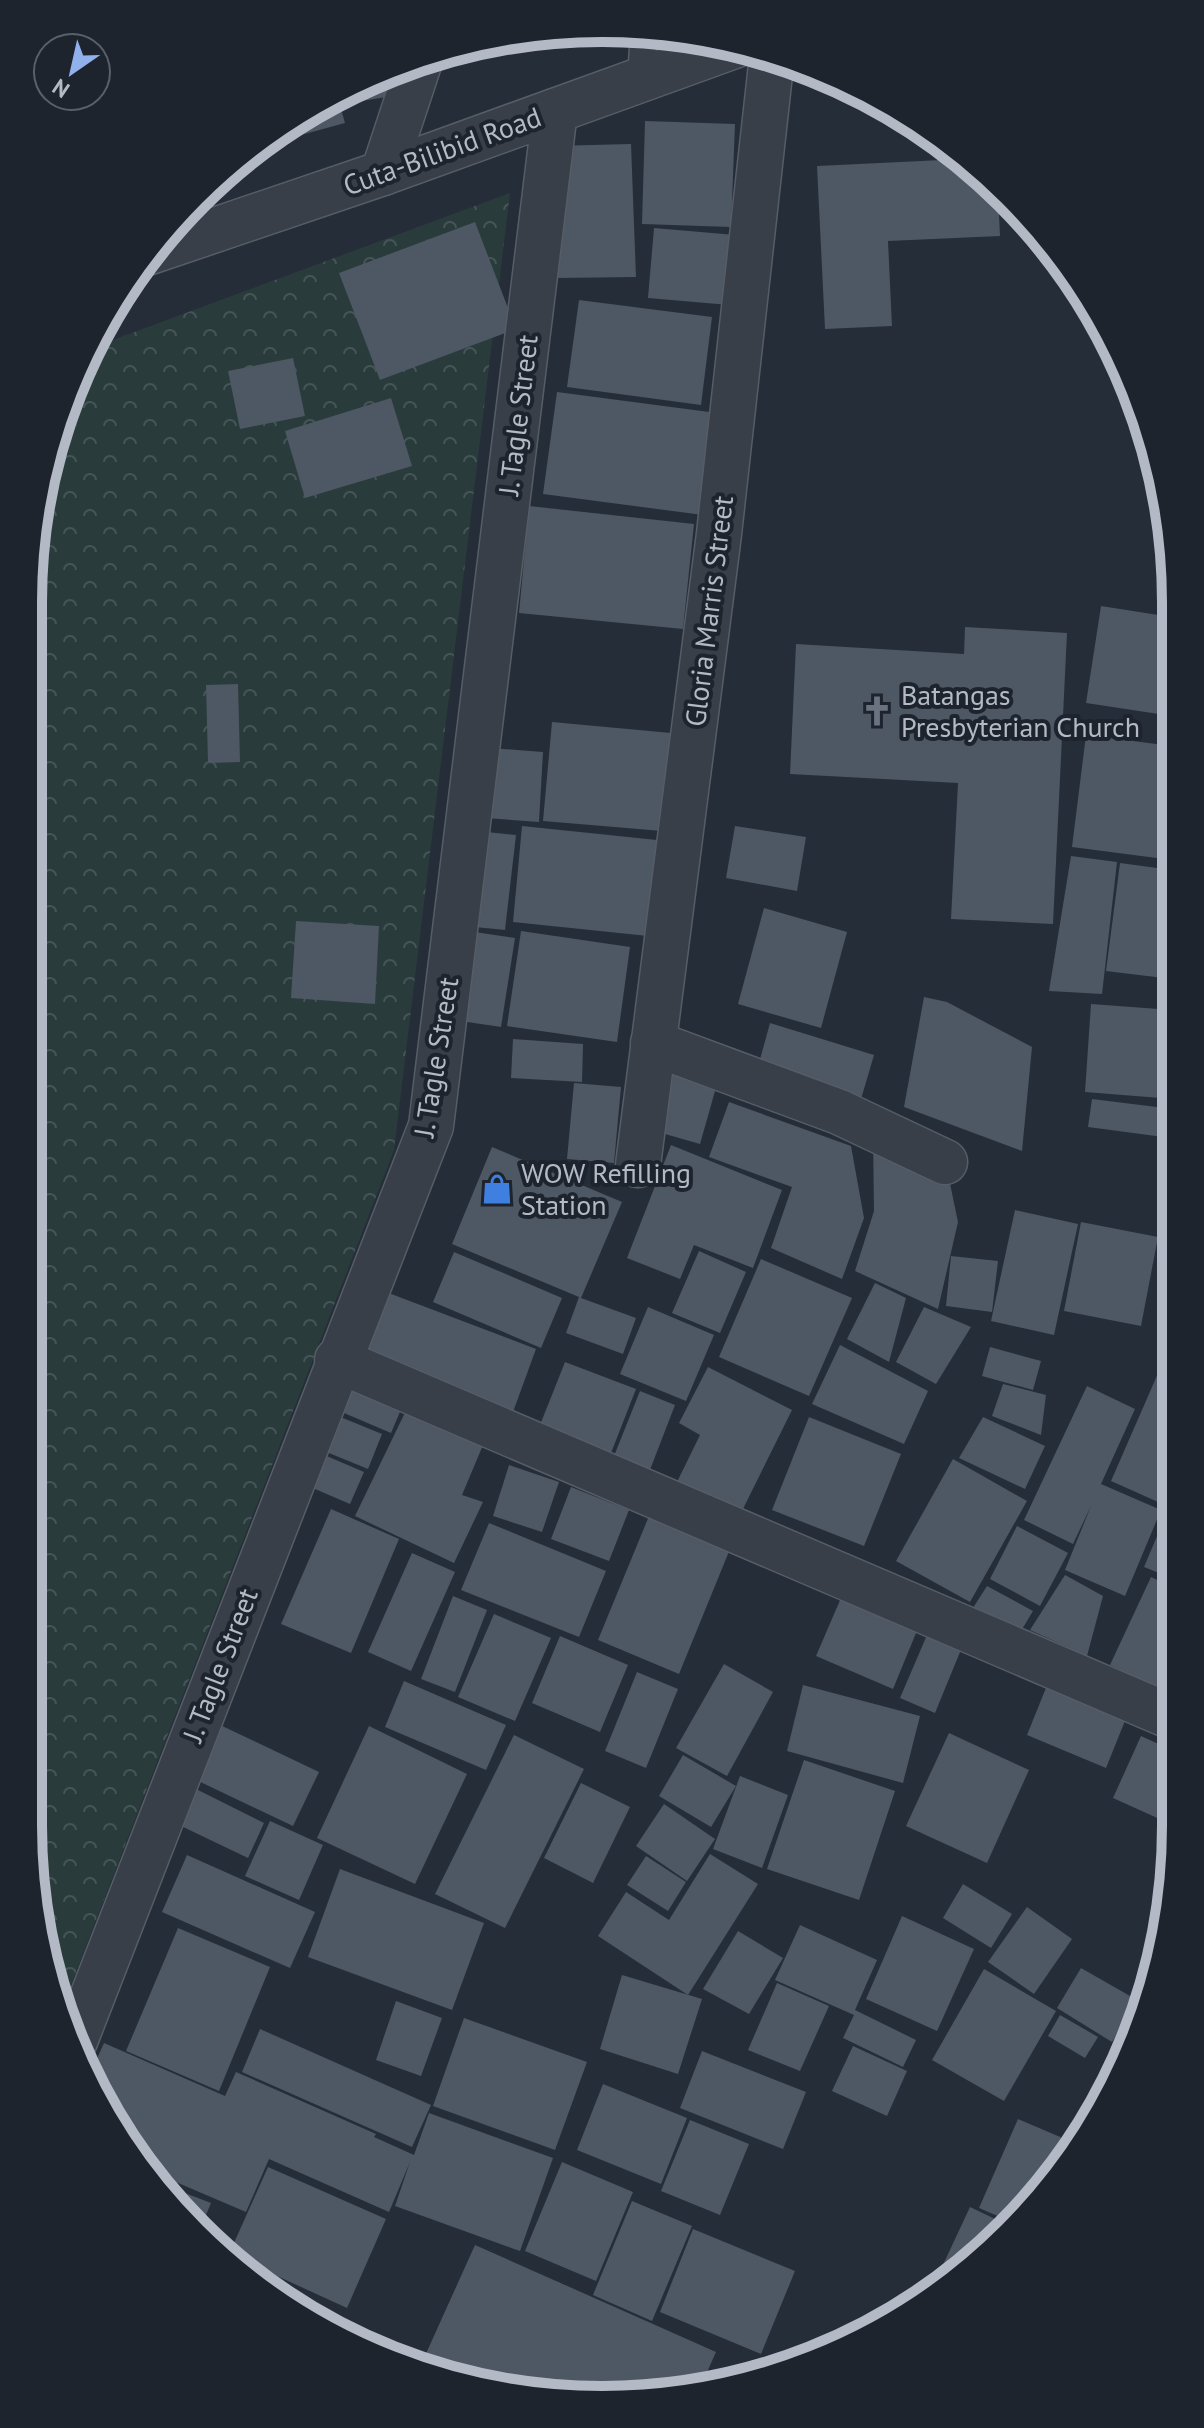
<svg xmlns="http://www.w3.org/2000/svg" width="1204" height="2428" viewBox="0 0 1204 2428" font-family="'PT Sans',sans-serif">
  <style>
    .forest { fill: url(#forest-crowns) }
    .building { fill: #4e5764 }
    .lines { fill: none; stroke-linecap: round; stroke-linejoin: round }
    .service-casing { stroke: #565d67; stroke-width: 29 }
    .minor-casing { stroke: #565d67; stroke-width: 47 }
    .tertiary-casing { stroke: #565d67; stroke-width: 47 }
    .service { stroke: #383f49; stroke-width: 26 }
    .minor { stroke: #383f49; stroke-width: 44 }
    .tertiary { stroke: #383f49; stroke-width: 44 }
    .labels { text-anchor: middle; stroke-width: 8; stroke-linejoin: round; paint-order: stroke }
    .street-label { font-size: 28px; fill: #b4bac5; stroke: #1d242e }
    .poi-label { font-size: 28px; fill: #b4bac5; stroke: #1d242e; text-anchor: start }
    .rim { fill: none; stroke: #b4bac5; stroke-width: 10 }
  </style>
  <defs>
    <pattern id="forest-crowns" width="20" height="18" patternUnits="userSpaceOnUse" patternTransform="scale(2)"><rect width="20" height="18" fill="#2a3b3c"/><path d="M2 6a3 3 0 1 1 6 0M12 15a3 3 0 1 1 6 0" fill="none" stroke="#465557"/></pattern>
  </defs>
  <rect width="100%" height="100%" fill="#252d39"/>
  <!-- forest -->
  <path class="forest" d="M510,193l-116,957 -334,863 -32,-187 1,-1261 18,-111 39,-104z"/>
  <!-- building -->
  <g class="building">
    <path d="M388,72l4,24 -48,8 -2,-11z"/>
    <path d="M337,95l8,28 -88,24 58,-42z"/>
    <path d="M645,121l90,3 -4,103 -89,-3z"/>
    <path d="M631,144l5,133 -79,1 -4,-132z"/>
    <path d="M963,159l35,34 2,43 -112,5 4,85 -67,3 -8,-163z"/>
    <path d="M475,222l41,107 -136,51 -41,-107z"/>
    <path d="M654,228l93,8 -6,70 -93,-8z"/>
    <path d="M579,300l133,17 -11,88 -134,-18z"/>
    <path d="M293,358l12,58 -65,13 -12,-58z"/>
    <path d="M557,392l160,21 -14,102 -160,-21z"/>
    <path d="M391,398l21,68 -107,32 -20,-67z"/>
    <path d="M1144,426l9,35 -13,-2z"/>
    <path d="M529,506l165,18 -11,105 -164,-16z"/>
    <path d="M1101,606l70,11 1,99 -86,-13z"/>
    <path d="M965,627l102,6 -14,291 -102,-5 7,-136 -168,-9 6,-130 168,10z"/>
    <path d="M238,684l2,78 -32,1 -2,-78z"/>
    <path d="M552,722l130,12 -8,98 -131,-11z"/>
    <path d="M1086,735l86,11v114l-100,-13z"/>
    <path d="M490,748l53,4 -4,70 -53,-4z"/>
    <path d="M522,826l135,14 -9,96 -135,-14z"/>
    <path d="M735,826l71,11 -9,54 -71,-13z"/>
    <path d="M487,832l29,3 -11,95 -30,-3z"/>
    <path d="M1071,856l46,6 -15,132 -53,-3z"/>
    <path d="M1120,863l52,7v109l-66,-8z"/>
    <path d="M764,908l83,24 -26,96 -83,-24z"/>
    <path d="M296,921l83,5 -4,78 -84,-6z"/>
    <path d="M468,931l47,7 -14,89 -47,-7z"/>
    <path d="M521,931l109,16 -13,95 -110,-16z"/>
    <path d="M924,997l23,5 85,45 -10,104 -118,-44z"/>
    <path d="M1091,1004l81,6 1,89 -88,-7z"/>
    <path d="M770,1023l104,32 -15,51 -103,-32z"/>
    <path d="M513,1039l70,5 -1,38 -71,-4z"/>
    <path d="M678,1058l43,12 -21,74 -42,-12z"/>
    <path d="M574,1083l47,4 -7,76 -47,-4z"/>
    <path d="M1092,1099l81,10 -2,29 -83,-11z"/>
    <path d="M729,1102l122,44 13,72 -22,61 -71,-31 21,-61 -83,-30z"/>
    <path d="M873,1137l74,32 11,53 -20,87 -83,-38 19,-60z"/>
    <path d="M671,1145l111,45 -29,78 -59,-23 -14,34 -53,-21z"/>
    <path d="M492,1147l130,55 -41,96 55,20 -13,36 -57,-21 13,-36 -127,-53z"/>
    <path d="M1015,1210l63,14 -24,111 -63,-14z"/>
    <path d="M1081,1222l77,15 -17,89 -77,-15z"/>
    <path d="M699,1251l47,21 -26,61 -48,-20z"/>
    <path d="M454,1252l108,46 -21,50 -108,-46z"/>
    <path d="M951,1256l47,5 -6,51 -46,-6z"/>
    <path d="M761,1259l91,39 -43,98 -90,-39z"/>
    <path d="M875,1283l31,15 -17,64 -42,-23z"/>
    <path d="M386,1292l150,57 -23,63 -151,-58z"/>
    <path d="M648,1307l66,28 -28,66 -66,-27z"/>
    <path d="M924,1307l47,20 -35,57 -40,-22z"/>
    <path d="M840,1345l88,46 -24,53 -92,-40z"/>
    <path d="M990,1347l51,14 -8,29 -51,-14z"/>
    <path d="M565,1362l71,27 -25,64 -71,-28z"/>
    <path d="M708,1367l84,43 -52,105 -64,-31 24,-49 -21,-12z"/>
    <path d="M354,1369l54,24 -17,40 -54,-23z"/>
    <path d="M1159,1371l14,7 1,113 -7,15 -56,-25z"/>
    <path d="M1003,1384l43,11 -5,40 -49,-19z"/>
    <path d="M1087,1386l48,23 -34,75 60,26 -36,86 -60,-26 26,-64 -18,38 -49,-24z"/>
    <path d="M640,1391l35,14 -27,70 -36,-14z"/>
    <path d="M414,1394l77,32 -29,69 21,7 -29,61 -99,-47z"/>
    <path d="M338,1416l44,18 -14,35 -44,-18z"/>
    <path d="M809,1417l92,37 -37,92 -92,-36z"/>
    <path d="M983,1417l62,29 -20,43 -66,-31z"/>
    <path d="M322,1454l42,18 -14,32 -42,-18z"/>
    <path d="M953,1459l74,42 -57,101 -74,-41z"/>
    <path d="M509,1465l50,17 -17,50 -49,-16z"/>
    <path d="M571,1487l58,23 -20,51 -58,-22z"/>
    <path d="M1174,1496v83l-30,-12z"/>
    <path d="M331,1509l68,30 -48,114 -70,-29z"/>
    <path d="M649,1516l81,33 -51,125 -81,-34z"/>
    <path d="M489,1523l117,48 -27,66 -118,-47z"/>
    <path d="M1017,1526l51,27 -28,53 -50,-27z"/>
    <path d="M412,1553l43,19 -44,99 -43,-19z"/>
    <path d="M1065,1575l38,21 -16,60 -57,-26z"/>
    <path d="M1151,1577l23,11v96l-4,9 -60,-28z"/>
    <path d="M847,1584l76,32 -30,73 -77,-33z"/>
    <path d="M987,1586l46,25 -12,20 -50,-20z"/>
    <path d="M453,1596l34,14 -32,82 -34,-13z"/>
    <path d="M494,1614l57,24 -36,83 -57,-24z"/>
    <path d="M933,1621l34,14 -32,78 -35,-15z"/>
    <path d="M560,1636l68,29 -28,67 -68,-29z"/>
    <path d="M1056,1663l79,33 -29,72 -79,-33z"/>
    <path d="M724,1664l49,28 -46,84 -51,-28z"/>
    <path d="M637,1672l41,17 -32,79 -41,-17z"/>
    <path d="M404,1681l102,44 -20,45 -101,-43z"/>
    <path d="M803,1685l117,31 -17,67 -116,-32z"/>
    <path d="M218,1724l101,48 -26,54 -101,-48z"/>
    <path d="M369,1726l98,48 -52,110 -98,-46z"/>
    <path d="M949,1733l80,37 -42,93 -81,-37z"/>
    <path d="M514,1735l70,34 -79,159 -70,-34z"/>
    <path d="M1141,1736l33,15 1,75 -62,-28z"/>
    <path d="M683,1755l53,31 -25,41 -52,-31z"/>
    <path d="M804,1760l91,31 -36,109 -92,-31z"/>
    <path d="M740,1776l48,19 -26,73 -49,-19z"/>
    <path d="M581,1783l49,24 -37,76 -49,-25z"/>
    <path d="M196,1789l68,34 -16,35 -69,-33z"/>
    <path d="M664,1804l51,35 -28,42 -51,-35z"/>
    <path d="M270,1821l53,24 -24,55 -54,-24z"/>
    <path d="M710,1854l48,30 -70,111 -90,-59 28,-44 43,28z"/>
    <path d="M187,1855l128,57 -25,56 -128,-56z"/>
    <path d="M646,1856l40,26 -18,29 -41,-26z"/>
    <path d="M340,1869l144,54 -32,87 -144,-53z"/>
    <path d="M963,1884l49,30 -21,34 -48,-30z"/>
    <path d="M1027,1907l45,32 -38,55 -46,-32z"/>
    <path d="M902,1916l72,33 -37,82 -71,-32z"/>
    <path d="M800,1925l77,35 -22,50 61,30 -13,27 -60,-29 11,-23 -79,-35z"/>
    <path d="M178,1928l92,39 -51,124 -93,-40z"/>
    <path d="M738,1931l45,27 -34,56 -46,-25z"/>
    <path d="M1156,1945l5,2 -8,37 -9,-3z"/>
    <path d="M1081,1968l56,32 -25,42 -55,-34z"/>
    <path d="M984,1969l72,42 -52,90 -72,-41z"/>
    <path d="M622,1975l80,24 -24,75 -78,-25z"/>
    <path d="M777,1983l52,23 -29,65 -52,-21z"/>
    <path d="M396,2001l46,17 -21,58 -45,-16z"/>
    <path d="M1060,2015l38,22 -13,21 -37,-22z"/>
    <path d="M464,2018l123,44 -32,88 -122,-44z"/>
    <path d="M260,2029l171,76 -19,42 -170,-75z"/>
    <path d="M104,2043l121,53 11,-24 140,62 -2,3 40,18 15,-42 124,45 -33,93 -125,-45 15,-44 -21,50 -120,-53 -23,53 -103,-44 -52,-96z"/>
    <path d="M853,2046l54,25 -20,45 -55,-25z"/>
    <path d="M702,2051l104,41 -23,57 -103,-41z"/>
    <path d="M603,2084l84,34 -26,66 -84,-34z"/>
    <path d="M1018,2119l54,23 -58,81 -35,-15z"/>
    <path d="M690,2120l59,24 -29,71 -59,-24z"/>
    <path d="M562,2162l71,30 -37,89 -71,-30z"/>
    <path d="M268,2167l118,52 -39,89 -118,-54z"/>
    <path d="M151,2180l60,23 -12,29 -29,-31z"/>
    <path d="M632,2201l60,25 -40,95 -59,-26z"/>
    <path d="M970,2207l42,20 -60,45 -10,-5z"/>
    <path d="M693,2229l102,42 -34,83 -101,-42z"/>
    <path d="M475,2245l241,107 -16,36 -24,7 -186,-6 -33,-13 2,-4 -35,-14z"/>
    <path d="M285,2302l116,46 -3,6 -83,-31z"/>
  </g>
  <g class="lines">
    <!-- service casing -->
    <g class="service-casing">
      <path id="service" d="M641,80l3,-50"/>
    </g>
    <!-- minor casing -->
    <g class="minor-casing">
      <g id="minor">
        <path d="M383,173l38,-115"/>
        <path d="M653,1043l186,69 106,50"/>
        <path d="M638,1165l81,-631 53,-478"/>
        <path d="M337,1360l837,358"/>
        <path d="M75,2041l356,-915 124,-1015"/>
      </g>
    </g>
    <!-- tertiary casing -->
    <g class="tertiary-casing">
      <path id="tertiary" d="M147,253l236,-80 354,-128"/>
    </g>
    <!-- service -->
    <use href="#service" class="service"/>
    <!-- minor -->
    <use href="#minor" class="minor"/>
    <!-- tertiary -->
    <use href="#tertiary" class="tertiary"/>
  </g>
  <!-- icons -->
  <defs>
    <g id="church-bare" transform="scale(2.4)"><path d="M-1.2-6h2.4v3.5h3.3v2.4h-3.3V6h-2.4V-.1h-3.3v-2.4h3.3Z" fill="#6b7280" stroke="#1d242e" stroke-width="2.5" paint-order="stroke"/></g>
    <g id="shop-bare" transform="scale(2.4)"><path d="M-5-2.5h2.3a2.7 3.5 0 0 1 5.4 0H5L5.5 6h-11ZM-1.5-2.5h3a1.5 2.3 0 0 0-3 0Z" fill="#3f7fe0" stroke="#1d242e" stroke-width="2.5" paint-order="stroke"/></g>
  </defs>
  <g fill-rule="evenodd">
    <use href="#church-bare" x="877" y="711"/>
    <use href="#shop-bare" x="497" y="1189"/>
  </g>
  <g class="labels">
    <!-- street labels -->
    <g class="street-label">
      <text transform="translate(442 151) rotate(-20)" y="10">Cuta-Bilibid Road</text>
      <text transform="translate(518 415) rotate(-83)" y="10">J. Tagle Street</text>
      <text transform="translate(709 611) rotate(-83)" y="10">Gloria Marris Street</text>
      <text transform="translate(436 1057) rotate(-81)" y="10">J. Tagle Street</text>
      <text transform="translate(220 1665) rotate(-69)" y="10">J. Tagle Street</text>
    </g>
    <!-- poi labels -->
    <g class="poi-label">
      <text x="901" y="705">Batangas<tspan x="901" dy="32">Presbyterian Church</tspan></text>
      <text x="521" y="1183">WOW Refilling<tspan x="521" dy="32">Station</tspan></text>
    </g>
  </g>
  <!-- crop -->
  <path d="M0 0H1204V2428H0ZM602 42H602A560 560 0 0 1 1162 602V1826A560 560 0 0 1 602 2386H602A560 560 0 0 1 42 1826V602A560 560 0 0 1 602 42Z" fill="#1d242e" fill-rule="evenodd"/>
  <path class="rim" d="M602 42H602A560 560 0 0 1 1162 602V1826A560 560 0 0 1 602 2386H602A560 560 0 0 1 42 1826V602A560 560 0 0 1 602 42Z"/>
  <!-- north arrow -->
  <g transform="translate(72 72) rotate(214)"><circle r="38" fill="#1d242e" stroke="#59606a" stroke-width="2"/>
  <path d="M0-6L14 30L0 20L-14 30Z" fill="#91b1ed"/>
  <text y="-12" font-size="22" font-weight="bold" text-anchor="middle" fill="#b4bac5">N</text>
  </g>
</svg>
